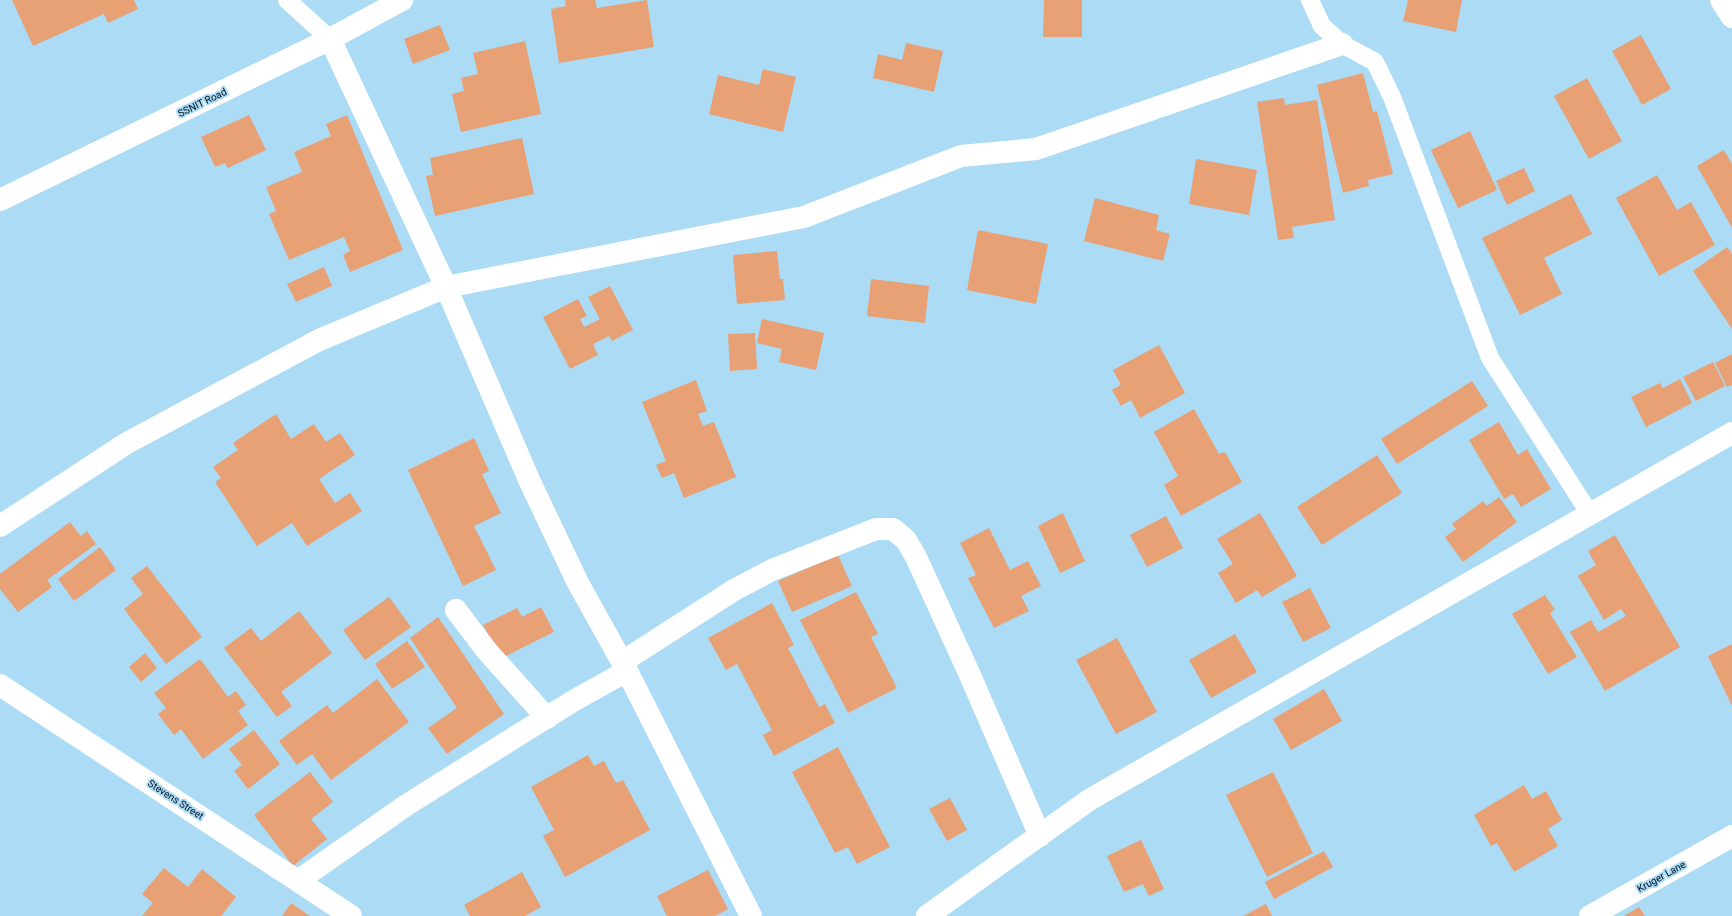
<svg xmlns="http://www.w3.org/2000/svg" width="1732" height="916" viewBox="0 0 1732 916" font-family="Roboto,sans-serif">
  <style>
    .building { fill: #e8a075 }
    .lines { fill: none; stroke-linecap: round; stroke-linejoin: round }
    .service { stroke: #fff; stroke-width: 18 }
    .minor { stroke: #fff; stroke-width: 22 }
    .secondary { stroke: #fff; stroke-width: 22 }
    .labels { text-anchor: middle; stroke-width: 4; stroke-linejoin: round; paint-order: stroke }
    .street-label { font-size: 10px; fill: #000e1a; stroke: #abdbf5 }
  </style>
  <rect width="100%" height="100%" fill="#abdbf5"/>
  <!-- building -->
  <g class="building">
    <path d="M12,0h122l4,9 -30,14 -4,-9 -71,32z"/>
    <path d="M565,0h30l2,8 50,-8 7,47 -95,16 -8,-54 15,-3z"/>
    <path d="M1044,0h38v37h-39z"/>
    <path d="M1408,0h54l-6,32 -53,-11z"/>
    <path d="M440,25l10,25 -37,14 -9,-25z"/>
    <path d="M1641,35l30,54 -29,16 -30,-54z"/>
    <path d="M525,41l16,73 -80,18 -9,-38 12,-3 -3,-13 17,-4 -5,-21z"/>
    <path d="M906,43l37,8 -9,41 -61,-14 5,-24 24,6z"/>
    <path d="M763,69l33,8 -13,55 -74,-18 9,-39 41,10z"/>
    <path d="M1363,73l10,39 4,-1 16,63 -25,6 1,6 -26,7 -26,-108z"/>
    <path d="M1587,78l35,63 -33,18 -35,-63z"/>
    <path d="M1284,98l1,7 32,-5 18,120 -43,7 2,11 -16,2 -21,-138z"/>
    <path d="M249,115l17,35 -38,18 -3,-5 -10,4 -14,-30z"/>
    <path d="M347,115l56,135 -53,22 -7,-17 7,-4 -6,-14 -55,23 -20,-46 7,-3 -10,-24 36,-15 -8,-20 37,-16 -5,-12z"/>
    <path d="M1470,131l27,59 -39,18 -27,-58z"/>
    <path d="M522,138l12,56 -99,22 -9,-40 7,-1 -3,-17z"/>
    <path d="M1724,150l8,14v64l-35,-62z"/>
    <path d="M1196,159l61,11 -8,45 -60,-11z"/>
    <path d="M1524,168l11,23 -28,14 -11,-24z"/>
    <path d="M1657,175l20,35 14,-8 24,43 -56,31 -43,-78z"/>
    <path d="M1571,194l21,40 -48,24 18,36 -42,21 -38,-77z"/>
    <path d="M1095,198l64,17 -3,15 14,4 -7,27 -79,-20z"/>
    <path d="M978,230l70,14 -12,60 -69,-14z"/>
    <path d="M1727,247l5,7v75l-39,-58z"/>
    <path d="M777,251l3,28h3l2,21 -48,4 -4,-49z"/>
    <path d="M324,267l8,19 -36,16 -9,-18z"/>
    <path d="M871,279l58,7 -4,37 -58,-7z"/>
    <path d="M610,286l23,44 -21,11 -3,-5 -16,8 5,11 -28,14 -27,-52 35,-18 9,17 -7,3 4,8 16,-8 -12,-22z"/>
    <path d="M762,319l62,14 -8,37 -37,-8 3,-13 -25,-6z"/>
    <path d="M755,333l2,36 -27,2 -2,-37z"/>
    <path d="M1159,345l26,48 -45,25 -9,-18 -10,6 -9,-16 9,-5 -8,-15z"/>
    <path d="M1732,354v31l-5,2 -12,-24z"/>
    <path d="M1713,362l12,24 -29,15 -13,-24z"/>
    <path d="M1680,379l12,24 -46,24 -15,-30 29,-14 3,5z"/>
    <path d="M696,380l11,31 -9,3 5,12 11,-4 22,55 -52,21 -10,-25 -12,5 -6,-13 10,-4 -24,-59z"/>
    <path d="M1472,381l16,25 -91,58 -16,-25z"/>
    <path d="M1194,409l25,45 6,-2 17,30 -61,34 -17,-31 14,-9 -24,-44z"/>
    <path d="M276,414l15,25 23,-15 12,18 14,-9 15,22 -36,24 16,24 15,-10 12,18 -55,35 -15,-23 -35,23 -42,-64 6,-4 -8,-11 25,-17 -5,-7z"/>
    <path d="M1499,422l19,33 9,-6 24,40 -30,18 -8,-13 -9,5 -35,-59z"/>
    <path d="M474,438l15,33 -7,3 19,39 -27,13 22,44 -33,16 -55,-116z"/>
    <path d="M1377,455l25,38 -80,52 -25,-38z"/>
    <path d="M1499,497l18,25 -54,40 -18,-25 11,-8 -4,-5 31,-23 4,5z"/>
    <path d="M1063,513l22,48 -25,12 -22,-47z"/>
    <path d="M1260,513l37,63 -35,21 -5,-7 -21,13 -18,-30 15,-9 -16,-25z"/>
    <path d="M1166,516l17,32 -36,19 -17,-32z"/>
    <path d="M70,522l11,14 6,-5 9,13 -49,36 5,7 -34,25 -18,-23v-15z"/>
    <path d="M989,528l21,42 18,-9 13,25 -20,10 8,15 -35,17 -26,-50 8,-3 -16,-32z"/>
    <path d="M1615,535l65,112 -75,44 -35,-59 21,-12 7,12 28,-16 -5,-7 -17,11 -26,-44 18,-11 -8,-14z"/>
    <path d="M100,547l16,23 -42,31 -16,-22z"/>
    <path d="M838,555l14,31 -60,26 -14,-31z"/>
    <path d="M147,566l55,71 -36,27 -42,-55 19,-15 -12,-16z"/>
    <path d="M1310,588l21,40 -28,14 -21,-40z"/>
    <path d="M856,592l22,42 -7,3 26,51 -49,25 -48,-93z"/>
    <path d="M1545,595l10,15 -5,3 27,44 -29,17 -36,-60z"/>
    <path d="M389,597l22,30 -46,33 -22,-30z"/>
    <path d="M772,603l22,42 -6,3 31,59 6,-3 10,19 -61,33 -11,-21 9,-5 -35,-66 -11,6 -18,-32z"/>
    <path d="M541,607l13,25 -54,27 -17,-34 34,-17 5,9z"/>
    <path d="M299,611l33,42 -51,39 11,14 -15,11 -53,-69 27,-20 10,13z"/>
    <path d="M438,617l66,97 -57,40 -19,-26 29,-20 -47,-70z"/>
    <path d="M1235,634l22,38 -46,26 -22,-38z"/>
    <path d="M1117,638l40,74 -41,22 -40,-74z"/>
    <path d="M407,641l18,26 -33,22 -17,-25z"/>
    <path d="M1732,644v62l-24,-50z"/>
    <path d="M145,653l12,15 -16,14 -12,-15z"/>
    <path d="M200,659l28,38 8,-6 10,14 -8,6 10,14 -45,34 -22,-30 -7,6 -16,-21 8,-6 -12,-15z"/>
    <path d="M377,679l32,43 -78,58 -19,-26 -15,11 -18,-24 48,-36 6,8z"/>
    <path d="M1324,689l18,32 -51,29 -18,-31z"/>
    <path d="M254,730l26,34 -32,25 -14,-18 8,-6 -13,-16z"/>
    <path d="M838,747l52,100 -33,17 -9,-17 -13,6 -43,-81z"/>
    <path d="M588,755l6,11 10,-5 12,22 7,-3 27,50 -85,47 -22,-41 11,-6 -23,-43z"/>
    <path d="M310,772l23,30 -22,17 16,20 -34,27 -39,-51z"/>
    <path d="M1273,772l40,81 -46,24 -41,-82z"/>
    <path d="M1524,785l8,14 14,-8 16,29 -14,9 10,17 -44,26 -17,-29 -6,3 -17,-31z"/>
    <path d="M950,798l17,32 -20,11 -18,-32z"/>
    <path d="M1141,840l23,49 -15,7 -6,-12 -19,8 -17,-36z"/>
    <path d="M1324,851l9,16 -59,32 -9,-17z"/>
    <path d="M164,868l24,19 14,-18 34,28 -15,19h-79l11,-13 -11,-9z"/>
    <path d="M708,870l20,39 -13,7h-48l-10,-20z"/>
    <path d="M522,872l19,35 -16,9h-55l-6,-11z"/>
    <path d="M291,903l19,13h-28z"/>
    <path d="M1266,904l6,12h-29z"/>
    <path d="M1639,907l6,9h-21z"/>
  </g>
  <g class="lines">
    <!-- service -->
    <g class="service">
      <path d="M287,0l43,39"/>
      <path d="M1310,0l12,26 20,18 33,18 17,35 98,261 100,156"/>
    </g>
    <!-- minor -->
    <g class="minor">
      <path d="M330,39l116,248 84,195 48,101 49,88 124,245"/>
      <path d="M0,200l330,-161 72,-39"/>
      <path d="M0,526l127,-83 192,-103 127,-53 358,-70 157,-61 75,-7 306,-105"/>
      <path d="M456,610l31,41 60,67"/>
      <path d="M622,662l112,-72 38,-20 104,-41h17l13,11 10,17 53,116 71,163"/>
      <path d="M0,685l351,231"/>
      <path d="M299,880l109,-76 165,-103 54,-30"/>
      <path d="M927,916l162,-116 643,-367"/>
      <path d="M1590,916l142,-80"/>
    </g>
    <!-- secondary -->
    <path class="secondary" d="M1721,0l11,17"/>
  </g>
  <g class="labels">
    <!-- street labels -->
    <g class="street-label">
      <text transform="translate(202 102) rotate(-26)" y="4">SSNIT Road</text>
      <text transform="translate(176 799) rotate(33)" y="4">Stevens Street</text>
      <text transform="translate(1661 876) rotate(-29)" y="4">Kruger Lane</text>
    </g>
  </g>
</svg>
